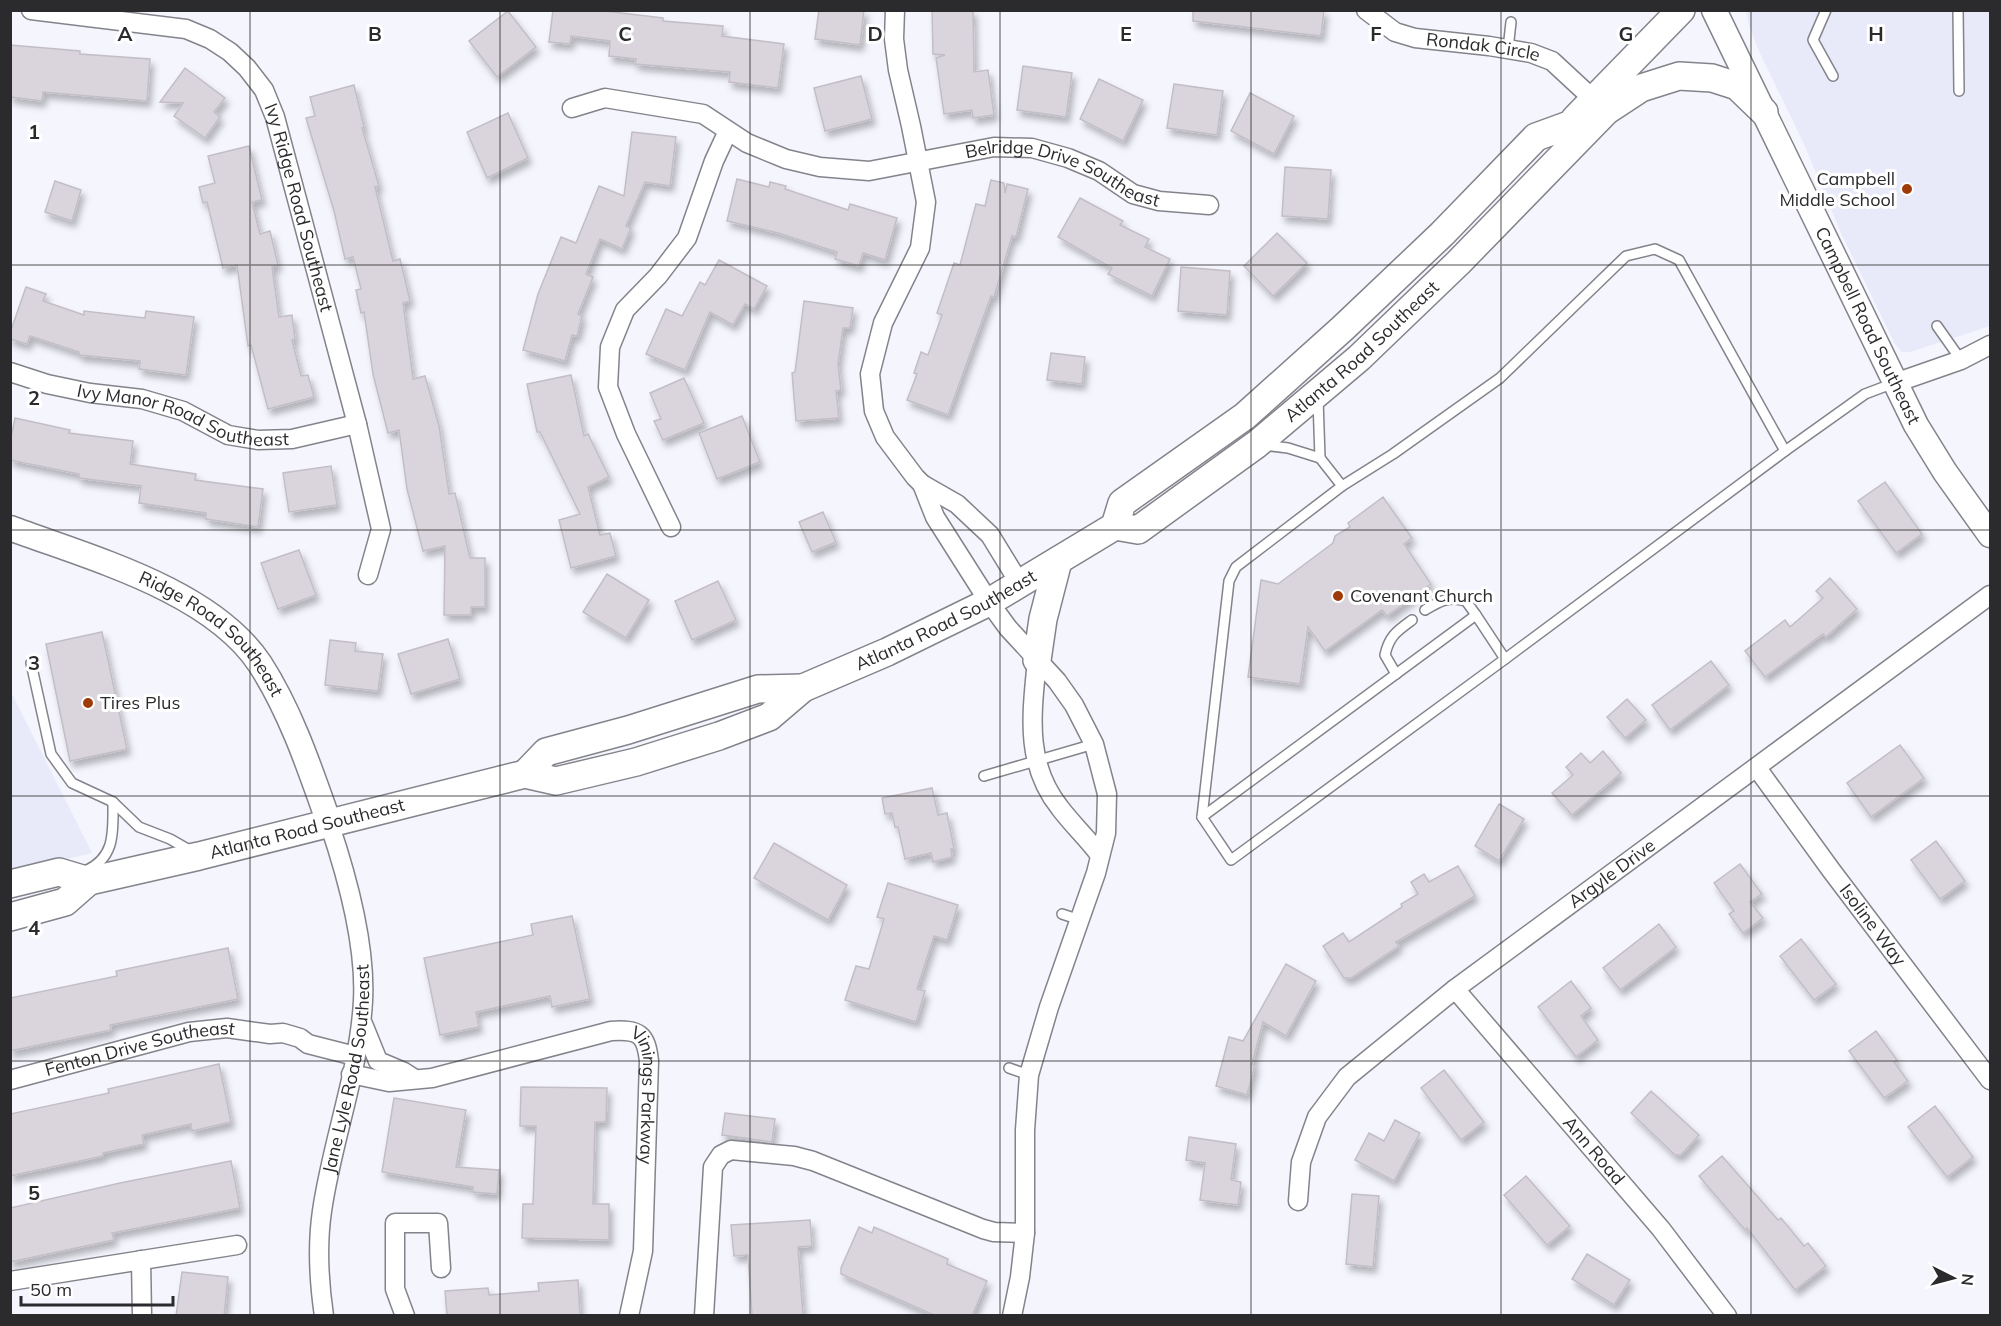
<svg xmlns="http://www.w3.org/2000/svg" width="2001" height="1326" viewBox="0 0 2001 1326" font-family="Mulish,sans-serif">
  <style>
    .built { fill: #e8e9f9 }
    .building { fill: #dad5dc; stroke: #c3bec5; stroke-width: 1.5; filter: url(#shadow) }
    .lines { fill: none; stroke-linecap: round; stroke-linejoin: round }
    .service-casing { stroke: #83838b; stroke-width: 12 }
    .minor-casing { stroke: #83838b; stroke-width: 21 }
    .tertiary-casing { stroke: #83838b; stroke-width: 27 }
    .secondary-casing { stroke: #83838b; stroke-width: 30 }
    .service { stroke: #fff; stroke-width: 9 }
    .minor { stroke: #fff; stroke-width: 18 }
    .tertiary { stroke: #fff; stroke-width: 24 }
    .secondary { stroke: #fff; stroke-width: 27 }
    .grid { fill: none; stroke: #2b2b2e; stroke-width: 1.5; stroke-opacity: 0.55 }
    .poi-dot { fill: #9f3b08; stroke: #fff; stroke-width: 2 }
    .labels { text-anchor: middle; stroke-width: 6; stroke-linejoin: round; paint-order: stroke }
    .street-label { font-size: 18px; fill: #2b2b2e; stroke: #fff }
    .poi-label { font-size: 18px; fill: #2b2b2e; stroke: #fff; text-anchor: start }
    .grid-label { font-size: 20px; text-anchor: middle; font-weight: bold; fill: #2b2b2e; stroke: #fff; stroke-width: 6; stroke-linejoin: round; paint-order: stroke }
  </style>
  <defs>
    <filter id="shadow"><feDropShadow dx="3.5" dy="6" stdDeviation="3" flood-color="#0004"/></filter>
  </defs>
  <rect width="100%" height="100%" fill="#f5f5fe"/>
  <!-- built -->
  <g class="built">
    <path d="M1746,10l244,1v315l-80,26h-8l-7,-8 -54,-111 -37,-89 -45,-93 -10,-25z"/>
    <path d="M10,690l82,163 -81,19h-1z"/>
  </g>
  <!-- building -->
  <g class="building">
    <path d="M553,10h43l67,8v3l60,5 -1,10 62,8 -6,44 -49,-6 1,-10 -95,-8 1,-5 -27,-3 1,-15 -39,-5 -1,8 -21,-2z"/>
    <path d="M819,10h45l-4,35 -45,-6z"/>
    <path d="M932,10h41l1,62 14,-2 6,45 -21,3 -1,-8 -28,4 -8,-56 9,-3 -12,-1z"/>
    <path d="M1193,10h131l-3,26 -128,-15z"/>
    <path d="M508,11l28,36 -39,30 -28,-36z"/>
    <path d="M10,45l70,6v3l70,5 -3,42 -104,-9 -1,9 -32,-4z"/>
    <path d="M1023,66l49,7 -6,44 -49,-7z"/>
    <path d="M185,68l40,30 -11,14 6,5 -15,21 -31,-22 9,-13 -23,-1z"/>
    <path d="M861,76l11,43 -47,12 -11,-43z"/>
    <path d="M1099,79l44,21 -20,41 -43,-22z"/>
    <path d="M1174,84l49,7 -6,44 -50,-7z"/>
    <path d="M354,85l10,42 -2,1 17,58 -4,1 18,74 7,-2 10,42 -7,2 10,76 12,-3 14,50 10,68 6,-1 15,65h15v49h-14v8h-27l1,-69 -22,5 -16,-62 -8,-59 -11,3 -15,-59 -9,-62 -3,1 -5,-23 5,-1 -8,-32 -8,2 -11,-48 -28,-93 9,-2 -5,-19z"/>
    <path d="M1250,93l44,23 -20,38 -43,-23z"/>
    <path d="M508,113l20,45 -41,20 -20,-46z"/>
    <path d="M632,132l44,5 -6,49 -25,-4 -19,44 5,2 -9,21 -22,-10 -14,35 7,3 -15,37 4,2 -5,20 -5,-1 -7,26 -42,-11 15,-56 23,-57 15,6 23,-57 25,10z"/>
    <path d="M249,146l13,54 -10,2 8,32 10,-3 8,34 -6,2 7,50 13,-2 3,24 -3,1 9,36 7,-1 6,22 -46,12 -17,-64 -3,1 -11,-81 -14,3 -16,-66 -4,1 -4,-16 16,-4 -7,-27z"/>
    <path d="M1285,167l46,3 -3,49 -46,-3z"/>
    <path d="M737,179l32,8 1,-5 16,4 -1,3 63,21 2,-6 47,14 -12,42 -22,-7 -4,13 -24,-7 2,-7 -59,-19 -51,-12z"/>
    <path d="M991,180l13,3 1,10 2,-9 21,5 -12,48 -4,-1 -18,61 -3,-1 -43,119 -41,-15 10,-26 -3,-1 7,-21 7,3 14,-40 -5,-2 17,-50 6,2 16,-61 9,2z"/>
    <path d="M55,181l26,9 -9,31 -27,-9z"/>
    <path d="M1080,198l43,23 -3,4 29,14 -4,8 25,12 -18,37 -44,-22 4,-6 -54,-31z"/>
    <path d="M1277,233l30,30 -34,33 -29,-30z"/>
    <path d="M719,260l48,26 -13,23 -9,-5 -12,21 -23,-13 -25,58 -39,-16 20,-45 16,7 18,-34 5,3z"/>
    <path d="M1181,267l49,4 -3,44 -49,-4z"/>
    <path d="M26,287l20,7 -3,7 41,14v-4l61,7 1,-7 48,6 -8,58 -47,-6 1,-8 -61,-6v-3l-49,-16 -3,8 -17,-5v-6z"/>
    <path d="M804,301l49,7 -3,20h-7l-5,36 3,26 -5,1 3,27 -43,3 -4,-48 3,-1z"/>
    <path d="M1051,353l34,4 -3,27 -35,-4z"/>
    <path d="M571,375l13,61 4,-2 21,43 -21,10 12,48 10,-2 6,23 -45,12 -12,-48 21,-6 -40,-82h-3l-10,-48z"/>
    <path d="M684,378l20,45 -41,17 -9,-19 7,-2 -11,-26z"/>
    <path d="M742,416l18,46 -43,17 -18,-46z"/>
    <path d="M15,418l55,12 -1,3 64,8 -3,23 66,10 -1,6 68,9 -5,38 -52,-8v-6l-67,-10 2,-17 -62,-8v-4l-69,-14v-18z"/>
    <path d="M331,466l6,39 -48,7 -6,-39z"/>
    <path d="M1885,482l37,52 -26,19 -38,-52z"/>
    <path d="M1383,497l29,41 -8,6 27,40 -44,32 -5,-6 -57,41 -17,-24 -8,57 -52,-7 13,-97 17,4 55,-41 2,-7 15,-9 -2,-4z"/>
    <path d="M823,512l13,30 -24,10 -13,-30z"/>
    <path d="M299,550l17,45 -38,14 -17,-46z"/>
    <path d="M607,574l42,26 -23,38 -43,-26z"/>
    <path d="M1830,578l27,31 -31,28 -3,-3 -58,43 -20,-26 40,-31 5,7 33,-29 -7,-7z"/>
    <path d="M718,581l18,39 -44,20 -17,-39z"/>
    <path d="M102,632l25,117 -57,12 -24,-117z"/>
    <path d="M448,639l12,40 -49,15 -13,-40z"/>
    <path d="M330,640l26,3 -1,8 28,3 -5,37 -53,-6z"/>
    <path d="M1711,661l18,24 -59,45 -18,-25z"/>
    <path d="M1627,699l19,21 -21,18 -18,-21z"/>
    <path d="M1900,745l24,33 -53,39 -24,-34z"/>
    <path d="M1603,751l18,22 -49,42 -20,-22 21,-18 -7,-8 15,-14 9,10z"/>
    <path d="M932,788l6,27 9,-2 7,36h-3l1,8 -19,5 -2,-9 -26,6 -7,-32h-3l-3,-14 -7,1 -3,-16z"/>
    <path d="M1499,804l25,15 -25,42 -24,-15z"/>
    <path d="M1936,841l29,40 -25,18 -29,-39z"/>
    <path d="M774,843l73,42 -19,35 -74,-42z"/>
    <path d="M1740,864l22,30 -12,8 13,16 -20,15 -14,-19 5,-3 -20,-28z"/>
    <path d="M1458,866l17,30 -79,46 3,4 -48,32h-7l-21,-32 20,-13 6,9 53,-35 -1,-3 17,-10 -7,-12 13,-8 5,8z"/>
    <path d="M888,883l70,22 -11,35 -13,-4 -17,53 8,2 -9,31 -71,-22 11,-34 13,3 15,-50 -7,-2z"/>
    <path d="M572,916l18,83 -38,8 -2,-11 -74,16 3,15 -39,8 -16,-77 109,-23 -2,-11z"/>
    <path d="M1659,924l17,23 -56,43 -17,-22z"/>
    <path d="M1801,939l35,45 -22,16 -34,-44z"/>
    <path d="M228,948l10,51 -128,26 1,5 -101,21v-53l107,-22 -1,-5z"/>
    <path d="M1286,964l30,17 -30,55 -23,-14 -11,42 3,1 -8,30 -31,-9 13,-49 14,4z"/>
    <path d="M1571,981l20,27 -10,8 17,24 -22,17 -38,-50z"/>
    <path d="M1876,1031l21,29 -3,2 14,19 -24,17 -35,-47z"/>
    <path d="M219,1064l12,58 -39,9 -1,-7 -49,11 2,9 -41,9v3l-93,20v-62l99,-21 -1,-4z"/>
    <path d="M1444,1070l40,52 -23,18 -40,-52z"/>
    <path d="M521,1087l86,1 -1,34h-11l-2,82h16v36l-87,-2 1,-34h10l3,-78h-16z"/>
    <path d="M1651,1091l48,44 -18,20h-6l-44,-42z"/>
    <path d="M394,1098l72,12 -10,57 43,3 -2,24 -24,-2v-5l-91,-15z"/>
    <path d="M1935,1106l38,51 -26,20 -39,-50z"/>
    <path d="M725,1113l50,6 -3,23 -50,-7z"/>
    <path d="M1395,1120l25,13 -26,48 -39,-21 14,-27 15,8z"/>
    <path d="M1189,1137l47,7 -5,36 10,2 -3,23 -38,-5 5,-37 -19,-3z"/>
    <path d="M1722,1156l56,64 3,-2 23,28 4,-3 18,23 -31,24 -48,-62 -2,2 -46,-54z"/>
    <path d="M231,1161l9,47 -128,25 2,7 -104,22v-54l110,-25z"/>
    <path d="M1526,1176l44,50 -23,19 -43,-50z"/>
    <path d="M1352,1194l27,2 -6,71 -27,-3z"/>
    <path d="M810,1220l2,26 -14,1 5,69h-51l-4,-61 -14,1 -3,-31z"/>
    <path d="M859,1227l13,6 2,-6 74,32 -1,5 40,17 -15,35h-36l-95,-42v-6z"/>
    <path d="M1587,1254l43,26 -16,25 -42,-26z"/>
    <path d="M182,1272l46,5 -4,39h-48z"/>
    <path d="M578,1280l2,36h-133l-2,-25 43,-3 1,7 50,-4 -1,-8z"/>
  </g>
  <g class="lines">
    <!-- service casing -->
    <g class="service-casing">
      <g id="service">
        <path d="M1826,10l-13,30 20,36"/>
        <path d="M1958,10l1,81"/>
        <path d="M1508,49l3,-27"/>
        <path d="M1937,326l24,34"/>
        <path d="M1263,445l25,3 32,10 -2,-59"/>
        <path d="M1320,458l22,28 -106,81 -7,14 -27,236 29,43 274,-201 280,-208 80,-57 29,-11"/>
        <path d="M1342,486l51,-32 107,-76 126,-122 29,-7 24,11 106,191"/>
        <path d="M1425,610c15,-9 23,-14 41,-9l10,14"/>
        <path d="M31,663l20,91 21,29 41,19 26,25 31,12 21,12"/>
        <path d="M1396,674l-11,-19c4,-19 12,-24 27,-35"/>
        <path d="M984,776l110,-32"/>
        <path d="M1202,817l274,-202 29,44"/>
        <path d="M85,871c31,-13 28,-40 28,-69"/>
        <path d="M1062,914l18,6"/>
        <path d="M1009,1068l20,7"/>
      </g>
    </g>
    <!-- minor casing -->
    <g class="minor-casing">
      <g id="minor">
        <path id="s1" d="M31,10l155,19 24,10 20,13 17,16 17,22 11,27 82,307 24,105 -13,46"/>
        <path d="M895,10l-1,29 4,31 13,56 15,76 -6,46 -37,75 -13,51 4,37 11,26 30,40 7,7 35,20 33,31 30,49"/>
        <path id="s2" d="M1366,10l29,22 20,6 74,8 42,7 21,8 41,38"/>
        <path id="s3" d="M572,108l33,-10 98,16 44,29 39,16 34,8 49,4 125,-24 38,1 36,10 31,13 34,23 26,7 50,4"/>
        <path id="s4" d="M10,372l37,12 43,9 52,6 41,12 45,24 30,5 34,-1 65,-15"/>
        <path d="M1895,383l66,-23 29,-15"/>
        <path d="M922,484l13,33 54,85 19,26 49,53 17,24 20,39 13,50 -1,39 -10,40 -47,134 -20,68 -4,55v103l-5,44 -8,39"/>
        <path d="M671,527l-45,-93 -18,-47 2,-40 15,-37 33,-34 29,-38 27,-77 14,-30"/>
        <path d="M1037,660c-5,53 -13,103 23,148 12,16 27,30 39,46"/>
        <path id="s5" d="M1757,768l74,102 159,210"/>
        <path id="s6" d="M1455,989l206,240 66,87"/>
        <path d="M363,1024l15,37 26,11 11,7"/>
        <path id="s7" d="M351,1074l38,8 43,-4 179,-47c28,-2 35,3 38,30l-6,190 -14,65"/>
        <path id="s8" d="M10,1080l179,-48 38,-4 43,6 13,-1 17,5 8,6 47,12"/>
        <path id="s9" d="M1298,1201l3,-39 16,-45 30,-40 108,-88 535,-394"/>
        <path d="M141,1260l1,56"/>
        <path d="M10,1281l227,-36"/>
        <path id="s10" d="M324,1316c-5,-34 -7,-71 -2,-105 10,-70 37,-139 41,-210 3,-56 -16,-125 -34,-178"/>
        <path d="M405,1316l-10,-27v-66h43l3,45"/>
        <path d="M704,1316l9,-149 8,-12 10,-5 63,6 19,5 170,68 11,3 31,1"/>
      </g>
    </g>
    <!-- tertiary casing -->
    <g class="tertiary-casing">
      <g id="tertiary">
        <path id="s11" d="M1714,10l202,415 29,47 45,63"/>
        <path id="s12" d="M10,528c80,30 201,62 250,136 31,48 50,105 69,159"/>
      </g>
    </g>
    <!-- secondary casing -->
    <g class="secondary-casing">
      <g id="secondary">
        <path d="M1575,119l106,-109"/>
        <path id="s13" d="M1115,526l23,4 119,-86 102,-86 99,-95 148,-152 35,-23 38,-12 33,2 25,8 27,26"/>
        <path d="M1037,660l6,-41 15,-58"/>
        <path d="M525,774l21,-22 82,-22 130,-41 45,-1"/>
        <path id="s14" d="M10,884l49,-12 30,9 110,-25 326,-82 31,7 80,-19 83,-26 50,-19 34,-29 84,-36 102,-50 126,-76 7,-23 123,-87 98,-88 99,-94 94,-97 33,-12"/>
        <path d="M10,917l55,-15 24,-21"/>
      </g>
    </g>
    <!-- service -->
    <use href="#service" class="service"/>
    <!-- minor -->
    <use href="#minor" class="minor"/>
    <!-- tertiary -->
    <use href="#tertiary" class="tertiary"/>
    <!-- secondary -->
    <use href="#secondary" class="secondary"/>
  </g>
  <!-- grid -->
  <path class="grid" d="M250,10v1306M500,10v1306M750,10v1306M1000,10v1306M1251,10v1306M1501,10v1306M1751,10v1306M10,265h1980M10,530h1980M10,796h1980M10,1061h1980"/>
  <!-- markers -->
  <g class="poi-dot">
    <circle cx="1907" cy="189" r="6"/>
    <circle cx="1338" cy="596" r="6"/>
    <circle cx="88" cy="703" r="6"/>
  </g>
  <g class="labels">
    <!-- street labels -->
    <g class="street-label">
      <text dy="6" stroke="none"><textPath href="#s2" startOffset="126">Rondak Circle</textPath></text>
      <text dy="6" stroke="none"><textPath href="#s3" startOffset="514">Belridge Drive Southeast</textPath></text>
      <text dy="6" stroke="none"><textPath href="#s1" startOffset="380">Ivy Ridge Road Southeast</textPath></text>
      <text dy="6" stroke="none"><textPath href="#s11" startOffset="351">Campbell Road Southeast</textPath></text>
      <text dy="6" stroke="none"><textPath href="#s13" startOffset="310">Atlanta Road Southeast</textPath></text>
      <text dy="6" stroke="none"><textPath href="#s4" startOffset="180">Ivy Manor Road Southeast</textPath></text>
      <text dy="6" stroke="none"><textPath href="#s14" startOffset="988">Atlanta Road Southeast</textPath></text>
      <text dy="6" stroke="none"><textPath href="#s12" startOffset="232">Ridge Road Southeast</textPath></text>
      <text dy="6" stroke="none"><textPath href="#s14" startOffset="306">Atlanta Road Southeast</textPath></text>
      <text dy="6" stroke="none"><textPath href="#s9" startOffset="471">Argyle Drive</textPath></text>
      <text dy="6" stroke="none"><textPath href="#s5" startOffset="195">Isoline Way</textPath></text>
      <text dy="6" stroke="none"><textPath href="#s8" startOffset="134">Fenton Drive Southeast</textPath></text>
      <text dy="6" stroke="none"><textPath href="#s10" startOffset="250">Jane Lyle Road Southeast</textPath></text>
      <text dy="6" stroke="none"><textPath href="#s7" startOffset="358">Vinings Parkway</textPath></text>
      <text dy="6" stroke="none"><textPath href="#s6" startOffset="213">Ann Road</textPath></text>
    </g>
    <!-- poi labels -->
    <g class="poi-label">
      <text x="1895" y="185" text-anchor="end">Campbell<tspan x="1895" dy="21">Middle School</tspan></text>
      <text x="1350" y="602">Covenant Church</text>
      <text x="100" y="709">Tires Plus</text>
    </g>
  </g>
  <g class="grid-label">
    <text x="125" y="41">A</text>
    <text x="375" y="41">B</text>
    <text x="625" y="41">C</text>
    <text x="875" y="41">D</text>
    <text x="1126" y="41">E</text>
    <text x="1376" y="41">F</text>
    <text x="1626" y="41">G</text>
    <text x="1876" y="41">H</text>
    <text x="34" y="139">1</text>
    <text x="34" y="405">2</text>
    <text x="34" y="670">3</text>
    <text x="34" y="935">4</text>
    <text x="34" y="1200">5</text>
  </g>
  <!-- border -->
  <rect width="2001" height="1326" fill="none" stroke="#2b2b2e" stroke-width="24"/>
  <!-- north arrow -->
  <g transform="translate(1953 1278) rotate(96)" stroke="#ffffff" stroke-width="4.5" paint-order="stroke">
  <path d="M0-4.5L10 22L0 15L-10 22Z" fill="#2b2b2e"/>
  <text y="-9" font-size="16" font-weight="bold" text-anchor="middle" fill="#2b2b2e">N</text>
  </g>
  <!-- scale -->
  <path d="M21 1296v9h152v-9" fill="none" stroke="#2b2b2e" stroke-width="3"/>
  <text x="30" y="1296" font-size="18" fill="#2b2b2e" stroke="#ffffff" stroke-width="4.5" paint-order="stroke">50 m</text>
</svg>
